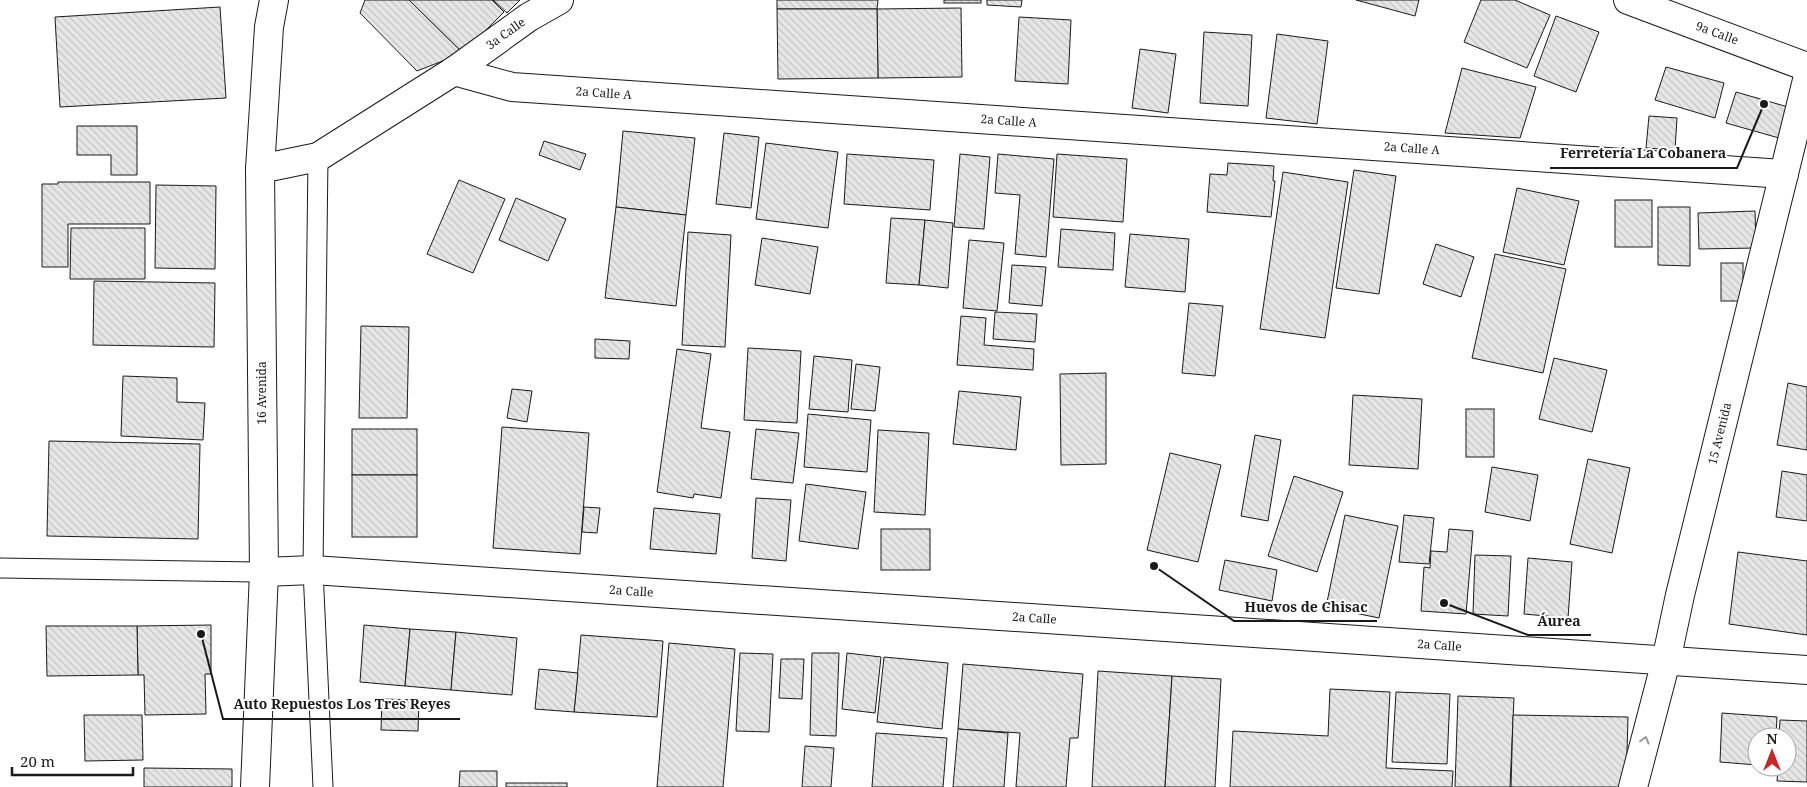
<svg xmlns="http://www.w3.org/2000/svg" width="1807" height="787" viewBox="0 0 1807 787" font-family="'Noto Serif',serif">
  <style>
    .building { fill: url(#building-back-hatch); stroke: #1a1a1a }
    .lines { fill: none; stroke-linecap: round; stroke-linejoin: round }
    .lane-casing { stroke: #1a1a1a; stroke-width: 21 }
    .street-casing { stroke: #1a1a1a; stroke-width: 30 }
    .primary-casing { stroke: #1a1a1a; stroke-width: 30 }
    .lane { stroke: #fff; stroke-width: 19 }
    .street { stroke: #fff; stroke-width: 28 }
    .primary { stroke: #fff; stroke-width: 28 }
    .oneway { stroke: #989898 }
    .labels { text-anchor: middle; stroke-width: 4; stroke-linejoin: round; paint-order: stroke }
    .street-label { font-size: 12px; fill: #1a1a1a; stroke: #fff }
    .leader { fill: none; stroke: #1a1a1a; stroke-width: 2 }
    .callout-dot { fill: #1a1a1a; stroke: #fff; stroke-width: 2 }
    .callout-label { font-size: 14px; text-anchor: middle; font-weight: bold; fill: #1a1a1a; stroke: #fff; stroke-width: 4; stroke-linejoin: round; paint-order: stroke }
  </style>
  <defs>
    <pattern id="building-back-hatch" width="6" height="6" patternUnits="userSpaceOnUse" patternTransform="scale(1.25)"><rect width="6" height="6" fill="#e6e6e6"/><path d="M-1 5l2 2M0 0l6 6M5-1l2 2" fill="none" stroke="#c5c5c5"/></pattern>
  </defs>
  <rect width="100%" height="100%" fill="#fff"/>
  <!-- building -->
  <g class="building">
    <path d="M365,0h44l54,53 -46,18 -57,-58z"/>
    <path d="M409,0h83l12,12 -41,41z"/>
    <path d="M493,0h27l-13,13z"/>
    <path d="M777,0h101l-1,9h-100z"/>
    <rect x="944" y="0" width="37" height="3"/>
    <path d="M987,0h35l-1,7 -34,-2z"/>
    <path d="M1356,0h63l-4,16z"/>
    <path d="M1481,0h34l35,15 -23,53 -63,-26z"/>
    <path d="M220,7l6,91 -166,9 -5,-90z"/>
    <path d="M961,8l1,69 -84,1 -1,-69z"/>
    <path d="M777,9h100l1,69 -100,1z"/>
    <path d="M1556,16l43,16 -23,60 -42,-16z"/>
    <path d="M1019,17l52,3 -3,64 -53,-3z"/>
    <path d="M1204,32l48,3 -4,71 -48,-3z"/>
    <path d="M1277,34l51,7 -11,83 -51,-6z"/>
    <path d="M1140,49l36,5 -8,59 -36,-5z"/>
    <path d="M1666,67l58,16 -9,35 -60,-18z"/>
    <path d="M1462,68l74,19 -16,51 -75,-5z"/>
    <path d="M1736,92l52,15 -9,31 -53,-15z"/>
    <path d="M1649,116l28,2 -2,32 -29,-2z"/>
    <path d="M77,126h60v49h-26v-20h-34z"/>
    <path d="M623,131l72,7 -9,77 -70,-8z"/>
    <path d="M724,133l35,4 -8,71 -35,-4z"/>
    <path d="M544,141l42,13 -6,16 -41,-15z"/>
    <path d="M766,143l72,9 -10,76 -72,-9z"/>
    <path d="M847,154l87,6 -4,50 -86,-6z"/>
    <path d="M960,154l30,3 -6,72 -30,-2z"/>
    <path d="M998,154l56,5 -8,98 -31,-3 5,-59 -25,-2z"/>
    <path d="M1057,154l70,5 -4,63 -70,-5z"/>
    <path d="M1228,163l46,3 -1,15h2l-4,36 -64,-5 3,-38 17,1z"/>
    <path d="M1354,170l42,6 -17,118 -43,-6z"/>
    <path d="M1283,172l65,10 -23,156 -65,-9z"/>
    <path d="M459,180l46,19 -32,74 -46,-19z"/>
    <path d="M58,182h92v42h-82v43h-26v-83h16z"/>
    <path d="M156,185l60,1 -1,83 -60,-1z"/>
    <path d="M1517,188l62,13 -15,64 -61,-13z"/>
    <path d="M516,198l50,21 -18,42 -49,-21z"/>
    <rect x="1615" y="200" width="37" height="47"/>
    <path d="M616,207l70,8 -10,91 -71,-8z"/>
    <path d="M1658,207h32v59l-32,-1z"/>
    <path d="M1755,211l1,37 -57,1 -1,-36z"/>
    <path d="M891,218l34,2 -6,65 -33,-2z"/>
    <path d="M925,220l28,3 -5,65 -29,-3z"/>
    <path d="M71,228h74v51h-75z"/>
    <path d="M1061,229l54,4 -2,37 -55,-3z"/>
    <path d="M688,232l43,3 -6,112 -43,-2z"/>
    <path d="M1130,234l59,5 -4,53 -60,-5z"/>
    <path d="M762,238l56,9 -8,47 -55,-9z"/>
    <path d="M969,240l35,3 -7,68 -34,-3z"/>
    <path d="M1436,244l38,13 -13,40 -38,-13z"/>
    <path d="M1495,254l71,15 -23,104 -71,-15z"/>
    <rect x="1721" y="263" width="22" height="38"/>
    <path d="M1012,265l34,2 -4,39 -33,-3z"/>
    <path d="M94,281l121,2 -1,64 -121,-2z"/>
    <path d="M1189,303l34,3 -8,70 -33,-3z"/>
    <path d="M995,312l42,2 -2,28 -42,-3z"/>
    <path d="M961,316l25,2 -2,27 50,4 -1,21 -76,-5z"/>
    <path d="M361,326l48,1 -2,91h-48z"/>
    <path d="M595,339l35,2 -1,18 -34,-1z"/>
    <path d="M748,348l53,3 -4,72 -53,-3z"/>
    <path d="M677,349l34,5 -10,74 29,4 -9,66 -27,-4 -1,4 -36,-6z"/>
    <path d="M814,356l38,4 -4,52 -39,-3z"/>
    <path d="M1554,358l53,12 -15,62 -53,-13z"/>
    <path d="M856,364l24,3 -5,44 -24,-2z"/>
    <path d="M1106,373v91l-45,1 -1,-91z"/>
    <path d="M123,376l54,2v24l28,1 -2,37 -82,-4z"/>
    <path d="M1788,383l19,4v63l-30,-5z"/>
    <path d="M512,389l20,2 -5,31 -20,-4z"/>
    <path d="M959,391l62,6 -5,53 -63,-6z"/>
    <path d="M1353,395l69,4 -4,70 -69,-4z"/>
    <rect x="1466" y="409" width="28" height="48"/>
    <path d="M808,414l63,6 -4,52 -63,-5z"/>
    <path d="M502,427l87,6 -9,121 -87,-6z"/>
    <rect x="352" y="429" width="65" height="46"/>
    <path d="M756,429l43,4 -6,50 -42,-4z"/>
    <path d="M878,430l51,3 -4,82 -51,-3z"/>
    <path d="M1255,435l26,5 -13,81 -27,-5z"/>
    <path d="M49,441l151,3 -2,95 -151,-3z"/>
    <path d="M1170,453l51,12 -23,97 -51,-12z"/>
    <path d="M1588,459l42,9 -18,85 -42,-9z"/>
    <path d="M1492,467l46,8 -8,46 -45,-9z"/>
    <path d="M1782,471l25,4v46l-31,-4z"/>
    <rect x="352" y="475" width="65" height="62"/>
    <path d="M1294,476l49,16 -26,80 -49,-16z"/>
    <path d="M806,484l60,8 -8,57 -59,-8z"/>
    <path d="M756,498l35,2 -5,61 -34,-3z"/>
    <path d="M584,507l16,1 -3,25 -15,-1z"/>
    <path d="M654,508l66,6 -4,40 -66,-5z"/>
    <path d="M1345,515l53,11 -19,92 -53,-11z"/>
    <path d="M1404,515l30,3 -5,46 -30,-2z"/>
    <rect x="881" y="529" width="49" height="41"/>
    <path d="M1449,529l24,2 -7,83 -45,-3 3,-44 6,1 1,-17 16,1z"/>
    <path d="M1738,552l69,9v74l-78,-11z"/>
    <path d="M1475,555l36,1 -3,60 -35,-2z"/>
    <path d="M1528,558l44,4 -4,56 -44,-4z"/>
    <path d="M1225,560l52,10 -5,31 -53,-11z"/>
    <path d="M211,625v49h-6l1,40 -61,1 -1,-40h-6l-1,-49z"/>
    <path d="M364,625l46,4 -5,57 -45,-4z"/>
    <path d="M46,626h91l1,49 -91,1z"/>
    <path d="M410,629l46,3 -5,58 -46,-4z"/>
    <path d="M456,632l61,6 -5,57 -61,-5z"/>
    <path d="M581,635l82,6 -6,76 -83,-5z"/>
    <path d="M669,643l66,6 -12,138h-66z"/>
    <path d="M740,653l33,1 -4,78 -33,-1z"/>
    <path d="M812,653h27l-3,83 -26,-1z"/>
    <path d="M847,653l34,4 -6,56 -33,-4z"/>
    <path d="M884,657l64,6 -6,66 -65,-7z"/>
    <path d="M781,659h23l-2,40 -23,-1z"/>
    <path d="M963,664l120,10 -5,64h-8l-4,49h-50l4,-54 -62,-4z"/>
    <path d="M539,669l39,4 -4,39 -39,-3z"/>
    <path d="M1098,671l74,5 -7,111h-73z"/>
    <path d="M1172,676l49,3 -6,108h-50z"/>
    <path d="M1330,689l60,3 -4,76 67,3 -1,16h-222l3,-56 95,5z"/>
    <path d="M1396,692l54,2 -3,70 -55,-2z"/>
    <path d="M1458,696l56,2 -4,89h-55z"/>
    <path d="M382,699l37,1 -1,31 -37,-1z"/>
    <path d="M1722,713l55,4 -1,20h-19v28l-37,-3z"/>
    <path d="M84,715h58l1,45 -58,1z"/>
    <path d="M1513,715l115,2 -2,70h-115z"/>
    <path d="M1780,720l27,1v61l-30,-1 1,-14h9v-30h-8z"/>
    <path d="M958,729l50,4 -4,54h-51z"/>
    <path d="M876,733l71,5 -4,49h-71z"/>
    <path d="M805,746l29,2 -3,39h-29z"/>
    <path d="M144,768l88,1v18h-88z"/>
    <path d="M460,771h37v16h-38z"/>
    <rect x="506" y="783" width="61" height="4"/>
  </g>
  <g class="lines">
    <!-- lane casing -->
    <g class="lane-casing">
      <g id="lane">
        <path d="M318,157l-5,413 10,217"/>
        <path d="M0,568l264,4"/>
      </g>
    </g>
    <!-- street casing -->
    <g class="street-casing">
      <g id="street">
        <path id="s1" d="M1628,0l179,67"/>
        <path id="s2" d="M454,71l58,16 1272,87"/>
        <path id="s3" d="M260,169l58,-12 136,-86 75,-54 30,-17"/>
        <path id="s4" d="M264,572l49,-2 1494,100"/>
        <path id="s5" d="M1633,787l33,-126 14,-66 127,-515"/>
      </g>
    </g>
    <!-- primary casing -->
    <g class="primary-casing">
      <path id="primary" d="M255,787l9,-215 -4,-403 9,-142 5,-27"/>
    </g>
    <!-- lane -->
    <use href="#lane" class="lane"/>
    <!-- street -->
    <use href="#street" class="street"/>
    <!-- primary -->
    <use href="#primary" class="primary"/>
  </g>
  <!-- one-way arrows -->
  <defs><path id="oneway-chevron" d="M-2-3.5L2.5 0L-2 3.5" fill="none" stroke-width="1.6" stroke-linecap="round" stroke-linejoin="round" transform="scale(1.25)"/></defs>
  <use class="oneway" href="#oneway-chevron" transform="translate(1645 740) rotate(-75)"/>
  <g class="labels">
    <!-- street labels -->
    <g class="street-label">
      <text dy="4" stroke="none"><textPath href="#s1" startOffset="95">9a Calle</textPath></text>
      <text dy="4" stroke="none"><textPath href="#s3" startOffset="284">3a Calle</textPath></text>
      <text dy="4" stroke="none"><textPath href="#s2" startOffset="152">2a Calle A</textPath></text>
      <text dy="4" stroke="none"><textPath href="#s2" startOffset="558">2a Calle A</textPath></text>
      <text dy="4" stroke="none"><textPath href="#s2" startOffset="962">2a Calle A</textPath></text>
      <text transform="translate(262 393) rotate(-90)" y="4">16 Avenida</text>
      <text dy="4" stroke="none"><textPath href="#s5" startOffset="364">15 Avenida</textPath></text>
      <text dy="4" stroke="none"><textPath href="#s4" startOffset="368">2a Calle</textPath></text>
      <text dy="4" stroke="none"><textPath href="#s4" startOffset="772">2a Calle</textPath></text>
      <text dy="4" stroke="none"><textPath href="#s4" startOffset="1178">2a Calle</textPath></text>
    </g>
  </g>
  <!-- callouts -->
  <path class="leader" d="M1764 104L1737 168H1550M1154 566L1234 621H1377M1444 603L1528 635H1591M201 634L223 719H460"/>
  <g class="callout-dot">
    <circle cx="1764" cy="104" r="5"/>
    <circle cx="1154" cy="566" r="5"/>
    <circle cx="1444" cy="603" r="5"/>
    <circle cx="201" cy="634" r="5"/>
  </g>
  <g class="callout-label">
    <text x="1643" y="158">Ferretería La Cobanera</text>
    <text x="1306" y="612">Huevos de Chisac</text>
    <text x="1559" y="626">Áurea</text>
    <text x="342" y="709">Auto Repuestos Los Tres Reyes</text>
  </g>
  <!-- north arrow -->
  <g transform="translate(1772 752)"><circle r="24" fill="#ffffff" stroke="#a3a3a3"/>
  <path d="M0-4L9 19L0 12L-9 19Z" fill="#c62828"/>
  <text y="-8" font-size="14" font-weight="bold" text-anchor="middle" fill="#1a1a1a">N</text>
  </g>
  <!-- scale -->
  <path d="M12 767v8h121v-8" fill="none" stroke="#1a1a1a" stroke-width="2.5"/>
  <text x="20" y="767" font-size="15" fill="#1a1a1a" stroke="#ffffff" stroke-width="4" paint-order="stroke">20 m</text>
</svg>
